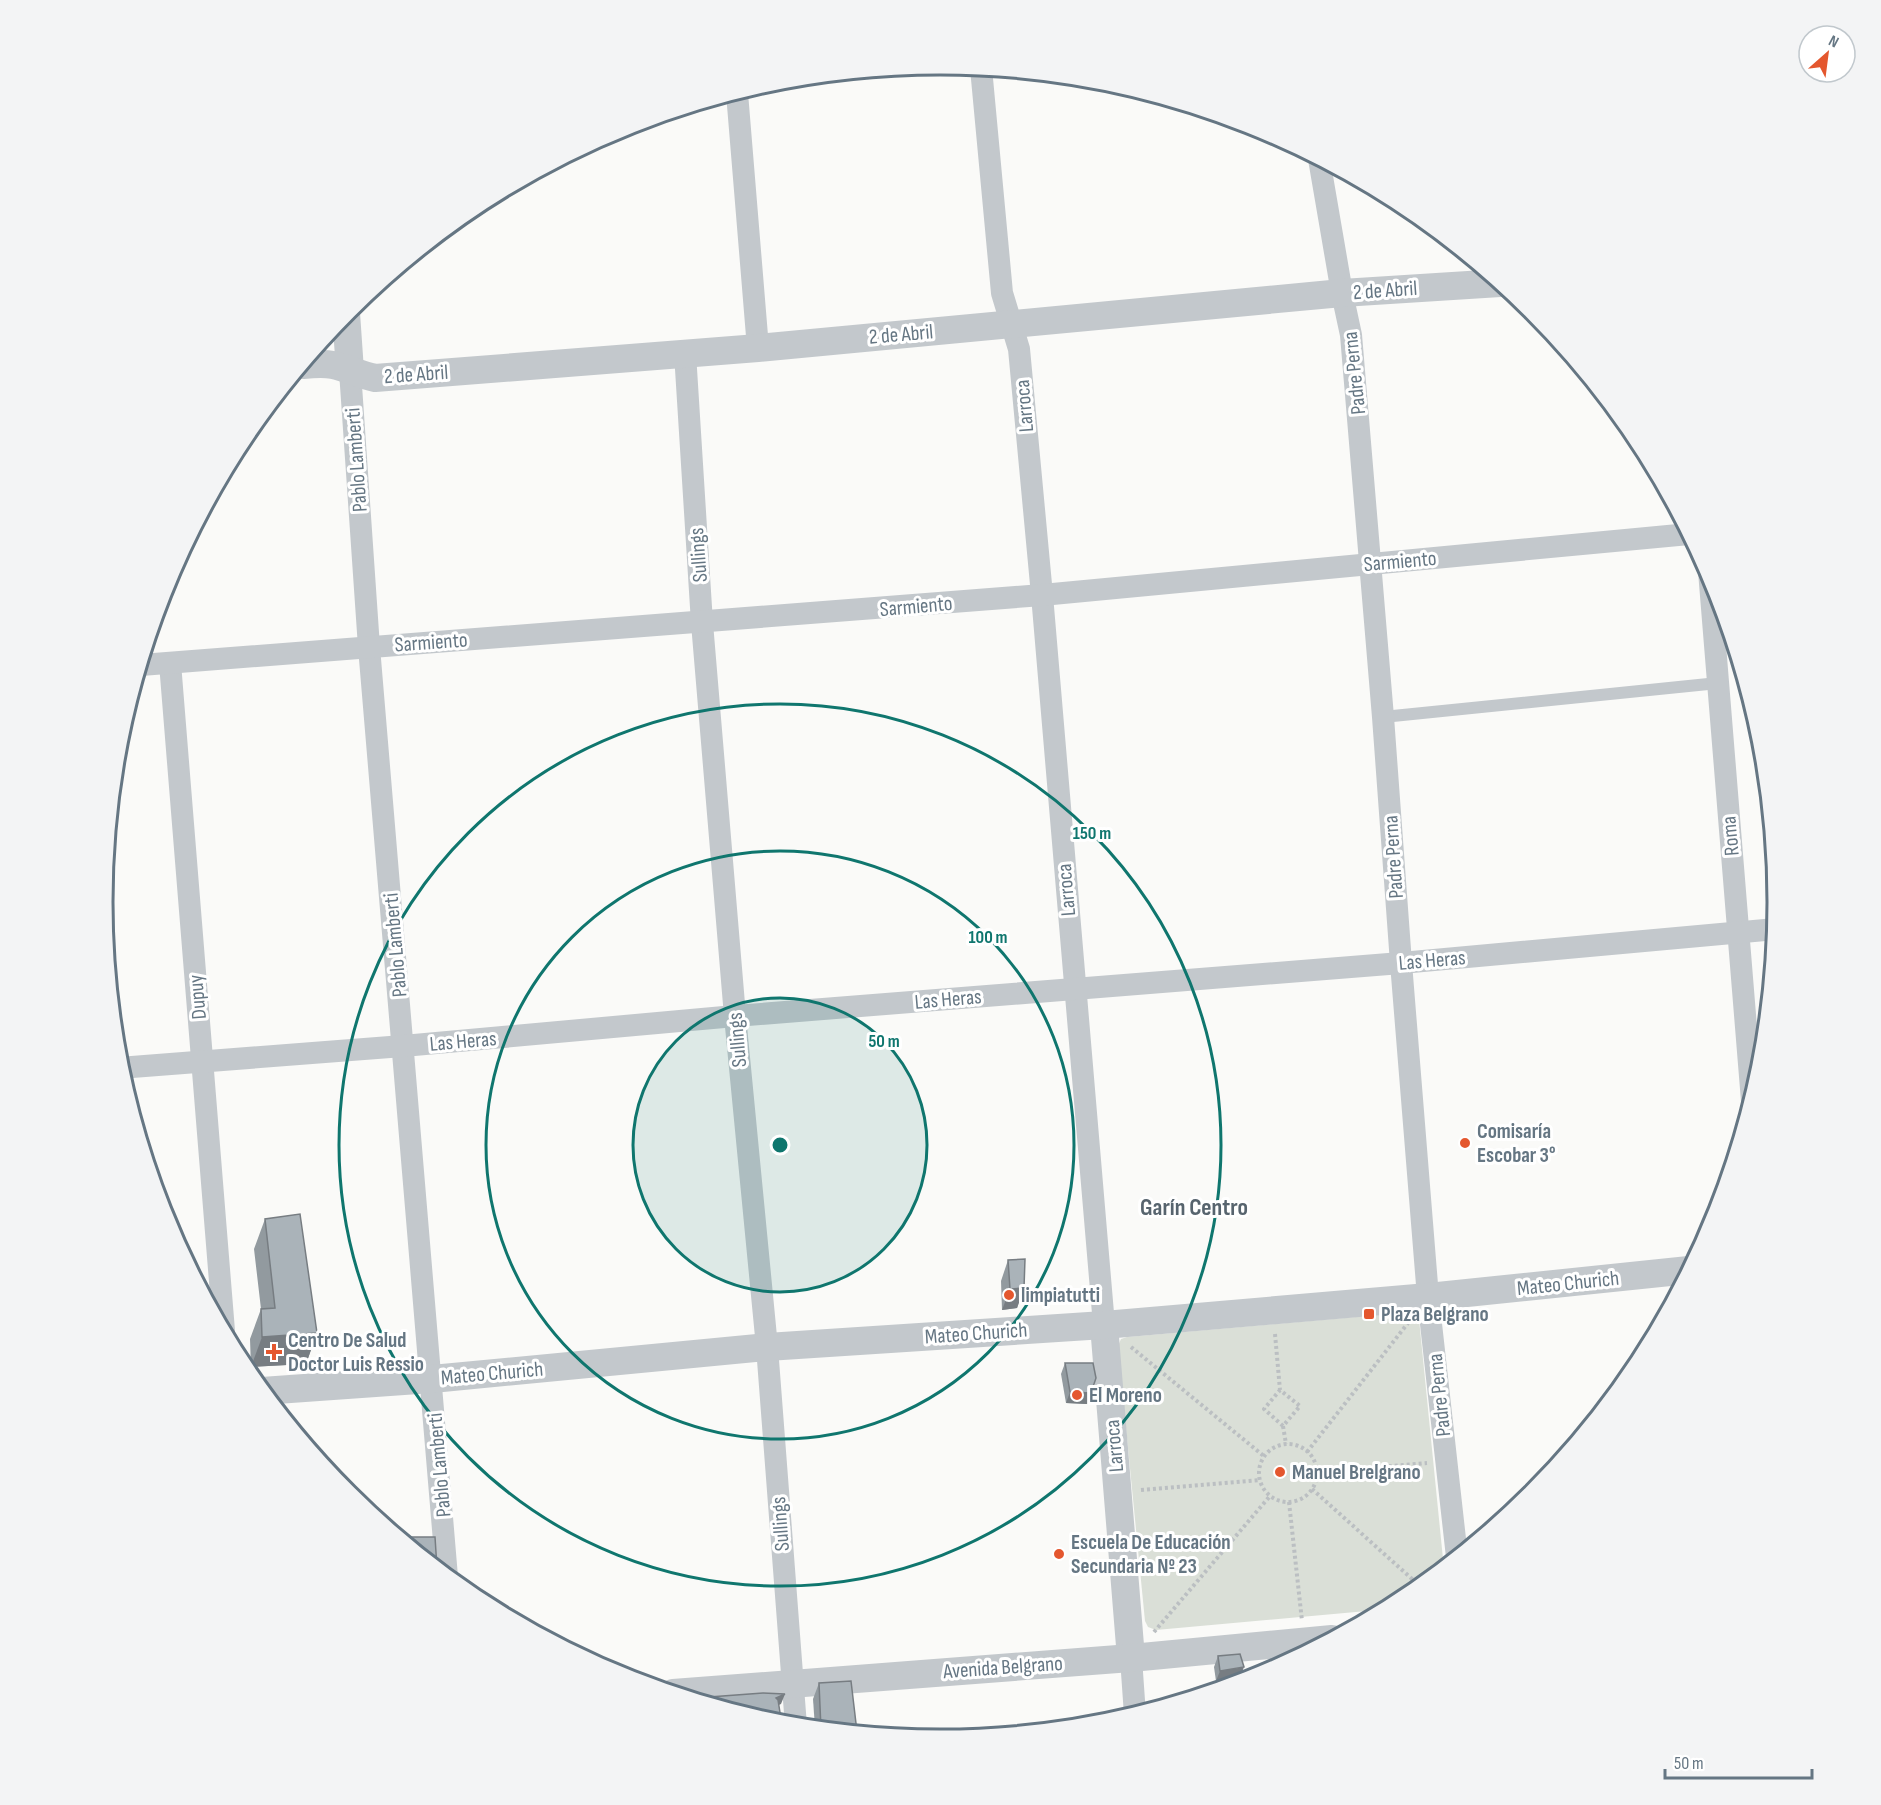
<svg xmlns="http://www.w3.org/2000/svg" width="1881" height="1805" viewBox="0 0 1881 1805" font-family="'Sofia Sans Condensed',sans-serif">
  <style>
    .green { fill: #dadfd7 }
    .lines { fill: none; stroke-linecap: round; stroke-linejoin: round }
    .path { stroke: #bbbfc2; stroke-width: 4; stroke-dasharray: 3 3; stroke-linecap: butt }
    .service { stroke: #c3c8cc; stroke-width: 12 }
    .minor { stroke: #c3c8cc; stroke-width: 22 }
    .tertiary { stroke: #c3c8cc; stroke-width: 28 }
    .wall { fill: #929a9f }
    .shaded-wall { fill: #777d82 }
    .building { fill: #aab3b9; stroke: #777d82; stroke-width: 1.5 }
    .ring { fill: none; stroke: #0f766e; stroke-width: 3 }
    .poi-dot { fill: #e4572e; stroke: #fff; stroke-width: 2 }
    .labels { text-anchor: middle; stroke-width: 6; stroke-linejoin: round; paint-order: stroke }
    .street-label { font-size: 21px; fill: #657683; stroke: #fff }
    .poi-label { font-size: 21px; font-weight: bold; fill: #657683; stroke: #fff; text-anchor: start }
    .quarter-label { font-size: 24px; font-weight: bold; fill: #57646e; stroke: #fff }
    .rim { fill: none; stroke: #657683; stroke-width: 3 }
    .centre { fill: #0f766e; stroke: #fff; stroke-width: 3 }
    .ring-label { font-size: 18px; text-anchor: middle; font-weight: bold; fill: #0f766e; stroke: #fff; stroke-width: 6; stroke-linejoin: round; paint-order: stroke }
  </style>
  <rect width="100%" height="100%" fill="#fafaf8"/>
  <!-- green -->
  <path class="green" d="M1413,1312l6,7 25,250 -38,30 -17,10 -233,21 -8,-3 -3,-6 -27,-275 3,-7 6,-2z"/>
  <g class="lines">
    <!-- path -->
    <g class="path">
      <path d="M1275,1334l5,56 20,16 -17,20 -19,-17 16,-19"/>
      <path d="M1131,1347l134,110"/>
      <path d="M1283,1426l3,18"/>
      <circle cx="1288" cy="1473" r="29"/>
      <path d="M1307,1452l101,-129"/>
      <path d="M1317,1472l110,-9"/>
      <path d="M1312,1489l109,98"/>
      <path d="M1141,1490l119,-10"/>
      <path d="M1289,1502l13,119"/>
      <path d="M1154,1632l116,-136"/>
    </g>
    <!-- service -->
    <path class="service" d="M1383,717l335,-34"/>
    <!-- minor -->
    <g class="minor">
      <path d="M981,68l21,225 17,56 23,246 62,730"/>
      <path d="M737,93l21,255"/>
      <path d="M1319,159l23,134 9,42 32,382 18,246 27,334 29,260"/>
      <path d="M685,353l17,270 33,393 32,331 29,379"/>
      <path d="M350,371l19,276 78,930"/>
      <path d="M1709,571l43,530"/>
      <path d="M170,663l54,668"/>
      <path d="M141,665l901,-70 647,-61"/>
      <path d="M119,1068l284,-22 332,-30 666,-53 375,-34"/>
      <path d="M1131,1658l4,57"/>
    </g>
    <!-- tertiary -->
    <g class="tertiary">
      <path d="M346,313l4,58"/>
      <path d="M303,365c10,-1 20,-2 30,0 14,3 27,10 42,13l383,-30 584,-55 158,-10"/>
      <path d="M1104,1325l27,333"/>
      <path d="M262,1391l170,-12 335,-32 337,-22 324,-28 261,-27"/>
      <path d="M673,1693l458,-35 201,-19"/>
    </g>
  </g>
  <!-- wall -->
  <g class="wall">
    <path d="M265,1219l52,114 -11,31 -55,3 -1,-28 11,-30 -7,-60z"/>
    <path d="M1008,1260l16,28 -7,20 -15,2 -1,-29z"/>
    <path d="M1065,1363l22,41 -21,-1 -5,-29z"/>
    <path d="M1218,1656l22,21 -24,4 -2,-14z"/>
    <path d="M819,1683l38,49 -42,-4 -2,-29z"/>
  </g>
  <!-- shaded-wall -->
  <g class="shaded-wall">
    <path d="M1024,1288l-7,20 -15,2 8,-21z"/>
    <path d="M317,1333l-11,31 -55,3 11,-30z"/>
    <path d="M1070,1392l21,1 -4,11 -21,-1z"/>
    <path d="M1244,1667l-4,10 -24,4 4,-10z"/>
    <path d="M785,1694l-4,10 -9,4 4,-10z"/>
    <path d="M752,1709l-2,7 -8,-2z"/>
  </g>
  <!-- building -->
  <g class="building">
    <path d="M300,1214l17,119 -55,4 -1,-28 14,-1 -10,-89z"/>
    <path d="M1025,1259l-1,29 -14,1 -2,-29z"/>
    <path d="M1065,1363h28l3,15 -5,15 -21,-1z"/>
    <path d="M399,1537h36l2,31z"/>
    <path d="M1240,1654l4,13 -24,4 -2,-15z"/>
    <path d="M851,1681l6,51 -36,-3 -2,-46z"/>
    <path d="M763,1693l22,1 -9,4 2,2 4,25 -5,-1 -25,-7v-8l-10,5 -46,-14v-2z"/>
  </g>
  <!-- distance rings -->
  <circle cx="780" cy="1145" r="147" fill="#0f766e" fill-opacity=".12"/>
  <g class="ring">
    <circle cx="780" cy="1145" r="147"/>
    <circle cx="780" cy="1145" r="294"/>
    <circle cx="780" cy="1145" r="441"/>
  </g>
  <!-- markers -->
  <g class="poi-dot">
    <circle cx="1465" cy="1143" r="6"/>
    <circle cx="1009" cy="1295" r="6"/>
    <rect x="1363" y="1308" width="12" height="12" rx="3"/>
    <path d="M271 1343h6v6h6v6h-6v6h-6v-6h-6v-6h6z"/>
    <circle cx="1077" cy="1395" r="6"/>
    <circle cx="1280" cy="1472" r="6"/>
    <circle cx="1059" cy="1554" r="6"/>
  </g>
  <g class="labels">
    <!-- street labels -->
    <g class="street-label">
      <text transform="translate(1385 290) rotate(-4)" y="7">2 de Abril</text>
      <text transform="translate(901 334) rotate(-5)" y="7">2 de Abril</text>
      <text transform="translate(1354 373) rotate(-96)" y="7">Padre Perna</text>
      <text transform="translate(416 374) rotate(-4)" y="7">2 de Abril</text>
      <text transform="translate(1024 406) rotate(-95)" y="7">Larroca</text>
      <text transform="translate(356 460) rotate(-94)" y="7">Pablo Lamberti</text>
      <text transform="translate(698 555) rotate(-94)" y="7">Sullings</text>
      <text transform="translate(1400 561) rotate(-5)" y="7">Sarmiento</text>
      <text transform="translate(916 606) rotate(-5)" y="7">Sarmiento</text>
      <text transform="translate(431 642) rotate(-4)" y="7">Sarmiento</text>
      <text transform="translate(1730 836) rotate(-95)" y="7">Roma</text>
      <text transform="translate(1393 857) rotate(-94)" y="7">Padre Perna</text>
      <text transform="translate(1066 890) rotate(-95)" y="7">Larroca</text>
      <text transform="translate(395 945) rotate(-95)" y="7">Pablo Lamberti</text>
      <text transform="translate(1432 960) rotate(-5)" y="7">Las Heras</text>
      <text transform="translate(197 997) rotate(-95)" y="7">Dupuy</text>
      <text transform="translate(948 999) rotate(-5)" y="7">Las Heras</text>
      <text transform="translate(737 1040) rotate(-95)" y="7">Sullings</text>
      <text transform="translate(463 1041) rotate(-5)" y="7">Las Heras</text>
      <text transform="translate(1568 1283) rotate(-6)" y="7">Mateo Churich</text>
      <text transform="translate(976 1333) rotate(-4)" y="7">Mateo Churich</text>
      <text transform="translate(492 1373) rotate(-5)" y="7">Mateo Churich</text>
      <text transform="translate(1439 1395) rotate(-96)" y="7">Padre Perna</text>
      <text transform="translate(1114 1446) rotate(-95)" y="7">Larroca</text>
      <text transform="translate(439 1465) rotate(-95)" y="7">Pablo Lamberti</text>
      <text transform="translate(780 1524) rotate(-94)" y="7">Sullings</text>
      <text transform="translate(1003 1667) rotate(-4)" y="7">Avenida Belgrano</text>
    </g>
    <!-- poi labels -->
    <g class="poi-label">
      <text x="1477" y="1138">Comisaría<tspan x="1477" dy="24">Escobar 3°</tspan></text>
      <text x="1021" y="1302">limpiatutti</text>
      <text x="1381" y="1321">Plaza Belgrano</text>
      <text x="288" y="1347">Centro De Salud<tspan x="288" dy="24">Doctor Luis Ressio</tspan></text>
      <text x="1089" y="1402">El Moreno</text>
      <text x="1292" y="1479">Manuel Brelgrano</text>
      <text x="1071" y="1549">Escuela De Educación<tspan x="1071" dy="24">Secundaria Nº 23</tspan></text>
    </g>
    <!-- quarter labels -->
    <g class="quarter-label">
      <text x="1194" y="1215">Garín Centro</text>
    </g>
  </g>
  <!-- crop -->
  <path d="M0 0H1881V1805H0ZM113 902a827 827 0 1 1 1654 0a827 827 0 1 1-1654 0Z" fill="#f3f4f5" fill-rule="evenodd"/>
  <path class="rim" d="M113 902a827 827 0 1 1 1654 0a827 827 0 1 1-1654 0Z"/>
  <circle cx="780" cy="1145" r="9" class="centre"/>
  <g class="ring-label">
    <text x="1092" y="839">150 m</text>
    <text x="988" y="943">100 m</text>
    <text x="884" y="1047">50 m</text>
  </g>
  <!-- north arrow -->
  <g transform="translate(1827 54) rotate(28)"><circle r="28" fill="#ffffff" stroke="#c1c8cd" stroke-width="1.5"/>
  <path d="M0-4.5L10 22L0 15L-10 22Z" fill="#e4572e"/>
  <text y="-9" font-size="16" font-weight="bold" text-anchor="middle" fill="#657683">N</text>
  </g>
  <!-- scale -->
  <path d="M1665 1769v9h147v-9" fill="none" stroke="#657683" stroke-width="3"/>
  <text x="1674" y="1769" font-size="18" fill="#657683" stroke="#ffffff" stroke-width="4.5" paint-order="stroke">50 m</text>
</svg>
